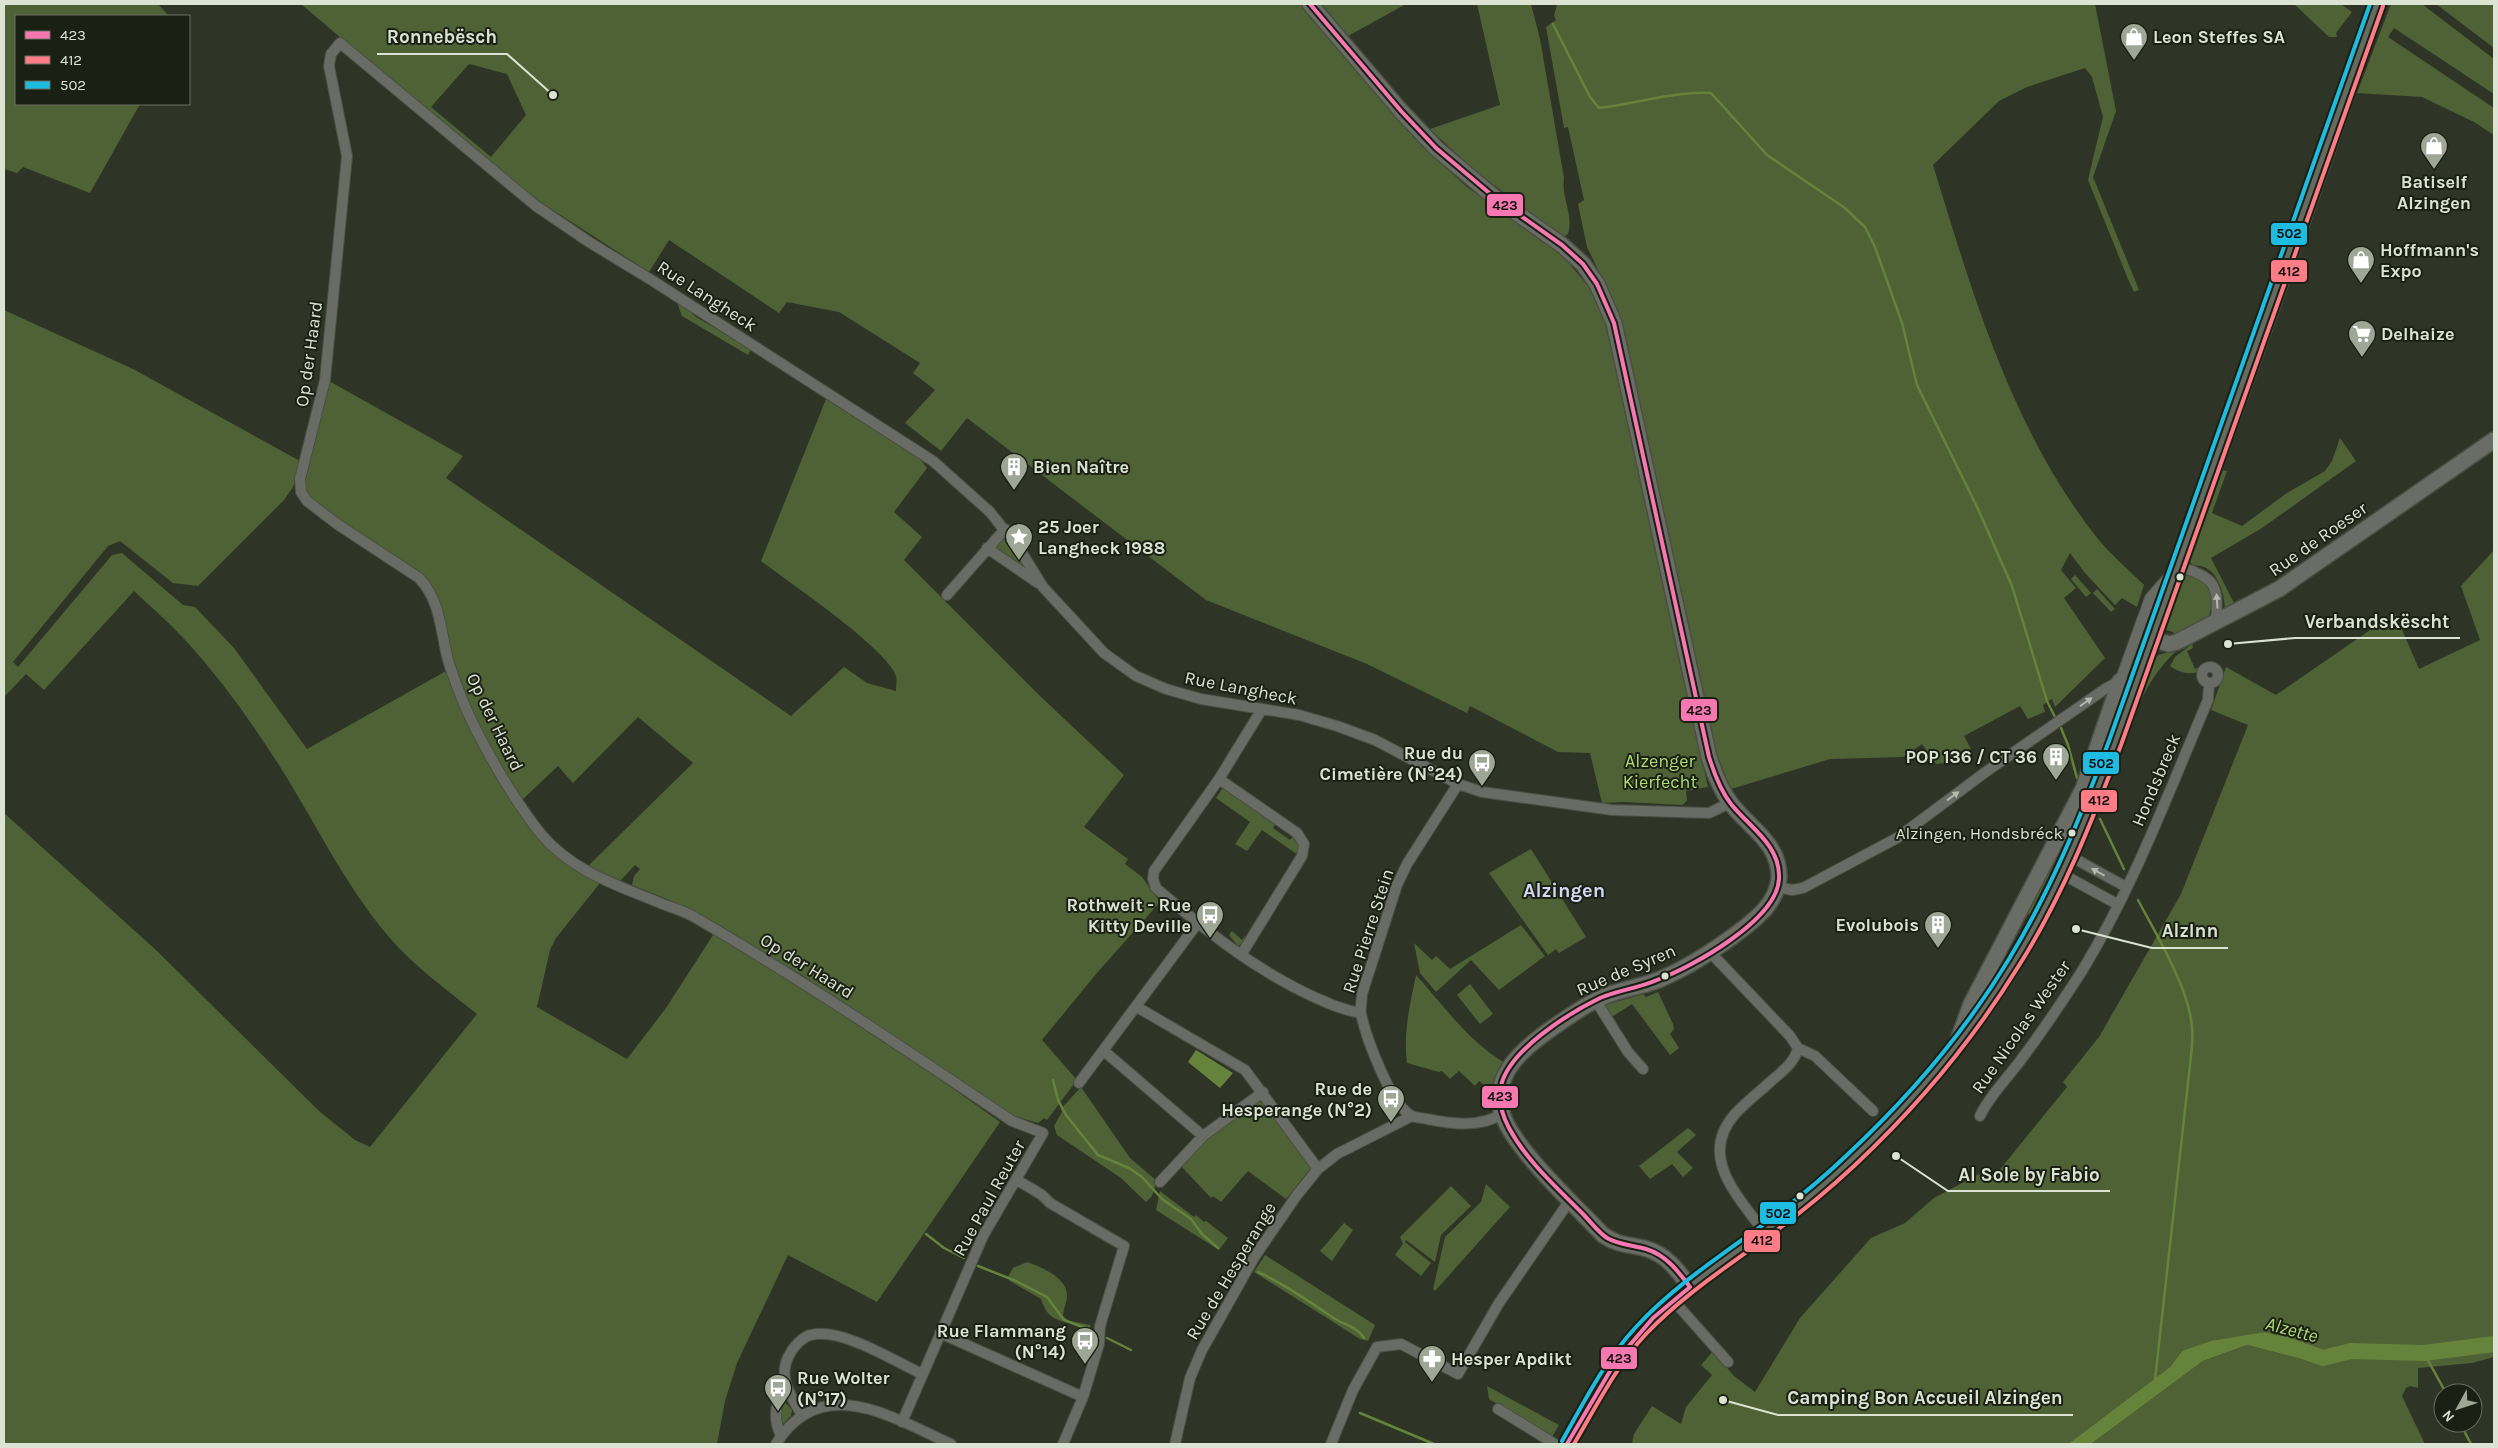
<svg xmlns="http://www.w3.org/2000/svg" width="2498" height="1448" viewBox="0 0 2498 1448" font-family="Karla,sans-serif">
<rect width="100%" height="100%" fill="#2e3526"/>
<path fill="#4f6236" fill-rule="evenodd" d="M4,4H158L169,16H16V104H140L90,193L23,167L17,173L4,169Z
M301,4H1302L1420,144L1467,187L1562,255L1594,293L1609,327L1696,723L1695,730L1708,787L1686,791L1687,800L1683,805L1623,802L1602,803L1590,753L1558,752L1470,706L1467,713L1367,664L1206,600L967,418L941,451L905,423L935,390L913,373L920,363L839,312L787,302L779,313L669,240L649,272L514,185ZM469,64L507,74L526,115L491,157L431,107Z
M1322,4H1406L1348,36Z
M1477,4H1531L1540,39L1564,178C1561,198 1574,215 1568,234L1563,237L1474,170L1430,129L1500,105Z
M1557,4H2095L2116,111L2093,177L2139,290L2134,292L2128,279L2088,180L2103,117L2092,77L2085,68L2027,87L1999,101L1933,165C1973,295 2012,431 2098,539C2112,556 2129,570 2144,585L2137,607L2122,598L2115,605L2085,573L2070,553L2061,570L2076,588L2064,598L2105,658L2055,707L2052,699L2043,705L2045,712L2028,719L2020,706L1964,736L1971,749L1945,763L1936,764L1922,744L1903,757L1830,759L1731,789L1717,755L1620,315L1587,247L1578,204L1584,200L1568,127L1564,128L1546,27L1556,20L1554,16Z
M2294,4H2341L2352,12L2336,33L2337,37H2329Z
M2391,4H2422L2494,59V94L2394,28L2388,37L2494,108V135L2474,122L2422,97L2357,93Z
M2436,4H2494V48Z
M679,300L696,317L751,349L748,355L682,316L678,305Z
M4,310L133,369L300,461L293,487L284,500L198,586L173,583L120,541L108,546L13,662L18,667L112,555L122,553L183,605L195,607L234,648L307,749L448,670L462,709L558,856L578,872L600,883L556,938L550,950L537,1007L627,1059L666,1008L715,932L815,993L884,1043H889L1000,1122L877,1302L788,1255L737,1363L725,1401L717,1444H4V813L156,950L319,1111L355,1140L370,1147L477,1014C447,990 414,966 389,937C343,883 315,821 277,762C250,720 220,678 186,641C170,623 152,608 134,591L44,690L26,674L4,697Z
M329,381L463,456L446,478L791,716L844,667L867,683L896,691C896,687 897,680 896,676C889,650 786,580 761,561L826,399L920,459L927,468L894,512L922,537L904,560L1040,696L1124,775L1084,827L1128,859L1125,864L1142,877L1160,902L1096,974L1042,1040L1077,1080L1047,1120L1044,1118L1038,1123L1011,1115L805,977L691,909L632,885L634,876L640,869L635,865L620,881L586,868L693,763L638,717L573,783L558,766L522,800L480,730L463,694L434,594L311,500L304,487Z
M2340,438L2356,461L2262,528L2211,558L2235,605L2225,610C2225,593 2216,562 2193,566L2188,558L2219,473L2222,470L2227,471L2212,513L2242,526L2287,493L2325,471L2332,461Z
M1002,538L1007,539L1027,567L1023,571L994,549Z
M2494,550V1357L2472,1363L2418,1368V1388L2410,1386L2406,1388L2402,1396L2425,1444H2091L2203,1361L2247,1345L2298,1358L2303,1343L2265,1332L2182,1351L2170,1367L2068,1444H1632L1634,1434L1652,1406L1681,1424L1686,1407L1712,1375L1701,1365L1713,1351L1734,1376L1755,1392L1800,1318L1871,1238L1905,1223L1934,1198L1979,1174L1989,1183L2067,1087L2063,1082L2099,1037L2181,894L2248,725L2211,710L2226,667L2276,695L2395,613L2419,669L2480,640L2461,586Z
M2075,575L2091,593L2086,597L2071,579Z
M2186,575C2214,575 2215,602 2207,622L2175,636L2173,632L2166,630L2167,617L2181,578Z
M2097,589L2115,609L2111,612L2093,593Z
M2192,644L2193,648L2187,651L2195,669L2199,667L2197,672C2188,675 2178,672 2170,666L2175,657Z
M2177,650C2157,669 2145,689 2135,714L2152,663L2158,655Z
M1222,789H1227L1276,823L1273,828L1290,840L1294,835L1300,845L1298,855L1262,830L1247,851L1235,844L1250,822L1216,798Z
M2072,824H2075L2030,915L2025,913Z
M1531,849L1586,937L1559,953L1556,949L1548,955L1489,873Z
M1521,925L1545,956L1499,990L1471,960L1436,992L1420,973L1414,943L1432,960L1436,956L1450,969Z
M1232,931L1242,940L1245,936L1247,940L1238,946L1229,935Z
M1416,975C1444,1006 1469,1042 1505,1063L1491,1090L1479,1081L1475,1086L1459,1071L1450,1079L1442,1071L1439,1072L1407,1063C1403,1032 1410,1005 1416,975Z
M1470,984L1493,1014L1480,1024L1457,995Z
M1658,992L1673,1024L1674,1029L1670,1034L1679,1048L1670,1055L1632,1004L1610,1018L1602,1006L1643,994L1646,997Z
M1081,1087L1130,1158L1157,1181L1152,1196L1146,1202L1121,1178L1057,1135L1054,1126L1062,1112L1061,1109Z
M1262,1099L1311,1168L1286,1199L1248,1171L1221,1202L1213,1196L1211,1198L1181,1166L1209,1138Z
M1688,1128L1696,1135L1677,1152L1693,1168L1683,1177L1672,1164L1650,1179L1639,1166Z
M1486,1184L1510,1207L1435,1291L1433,1289L1445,1237L1481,1202Z
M1451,1186L1471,1206L1441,1235L1435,1262L1406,1240L1405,1242L1431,1263L1421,1276L1395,1255L1403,1244L1400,1237Z
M1160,1191L1194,1217L1196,1215L1204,1222L1206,1221L1228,1238L1219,1250L1156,1210Z
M1344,1223L1353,1230L1332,1261L1320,1251Z
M1265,1255L1375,1325L1368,1341L1360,1339L1254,1272Z
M1027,1262C1041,1267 1068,1278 1067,1296C1067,1303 1063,1309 1063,1316L1069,1321L1091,1325L1087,1332C1066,1316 1050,1328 1041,1299L1010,1281L1008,1277L1013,1268Z
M1487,1386L1559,1425L1552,1437L1489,1399Z
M784,1401L792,1410L791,1416L782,1425C779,1417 777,1406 784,1401Z"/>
<path fill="#66833b" d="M1196,1050L1233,1073L1220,1088L1188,1062Z
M2265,1332L2304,1343L2298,1358L2247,1345L2203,1361L2091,1444H2068L2170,1367L2182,1351L2211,1341Z"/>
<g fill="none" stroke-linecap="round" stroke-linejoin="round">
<path stroke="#66833b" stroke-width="2.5" d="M1553,24L1590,97L1599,108C1636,104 1674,91 1711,93L1767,155L1845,208L1865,227L1875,247L1902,323L1917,385L1978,509L2012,586L2047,701L2055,717
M2061,728L2068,745L2077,778
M2100,819L2124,869
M2138,900C2156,934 2190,990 2192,1028C2193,1037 2192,1047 2191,1056L2155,1380
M1053,1080L1058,1100L1066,1115L1098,1155L1129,1168L1142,1177L1162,1199L1191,1219L1202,1234L1218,1248
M926,1234L944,1248L964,1258
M978,1266L1016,1281L1047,1297L1064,1320L1091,1330
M1258,1272C1284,1284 1309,1301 1332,1317C1343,1325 1357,1326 1364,1338
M1107,1338L1131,1350
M2424,1353L2446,1393
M1360,1413L1434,1444
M2460,1423L2471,1444"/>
<path stroke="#66833b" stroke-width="16" d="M2280,1343L2323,1358L2351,1351L2424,1353L2494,1344"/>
<defs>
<path id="street" d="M987,548L1038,583
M947,595L1005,529
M2202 675a8 8 0 1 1 16 0a8 8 0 1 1-16 0Z
M1262,709L1219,779L1154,871L1153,879L1156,888C1205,930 1255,970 1314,997C1330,1004 1343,1010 1361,1013
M1219,779L1297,833L1304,844L1302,856L1241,955
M1458,784L1407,864L1397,885L1362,994C1362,1001 1360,1008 1361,1014C1366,1037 1391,1106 1412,1116C1416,1118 1423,1118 1427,1119C1452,1124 1479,1128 1502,1114
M2070,856L2126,887
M2062,874L2117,904
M1777,887L1792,890L1803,888L1897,838L1987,771L2105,689L2120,681L2150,598L2178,566C2214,578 2219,582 2216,621
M1709,951L1790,1036L1798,1048L1815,1056L1873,1111
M1596,1001L1628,1052L1643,1069
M1137,1007L1245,1070L1318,1169
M1104,1051L1203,1136
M1079,1083L1194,928
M1980,1116C1990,1095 2006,1080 2020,1061C2042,1032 2062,1002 2082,971C2134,886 2169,791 2208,700L2209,683
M1017,1180L1042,1195L1050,1203L1124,1246L1100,1326L1099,1344L1083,1397L1063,1444
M1160,1182L1203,1136L1263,1092
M1764,1232C1739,1197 1697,1157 1735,1114C1745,1103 1758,1093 1769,1083C1781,1072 1794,1064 1798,1048
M1673,1300L1728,1362
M940,1333L1083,1397
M1498,1409L1555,1444
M802,1415C790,1395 776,1375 791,1352C794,1346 804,1336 811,1335C841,1327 894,1361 922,1374
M902,1422L983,1236L1043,1133L1012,1121C908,1051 804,981 696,918C685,911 672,908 660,903C617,885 573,872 541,834C515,802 480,742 464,704C458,689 452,674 448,660C440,630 441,601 419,578L337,524L307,501L301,492L300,479L325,380L347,156L329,66L331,54L340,43L536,206L589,242L653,281L933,461L990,512L1020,550L1043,587L1104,653L1136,676L1166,689L1201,699L1299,715L1337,726L1375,740L1458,784L1482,792L1612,810L1709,813L1730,803
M781,1436C773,1419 774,1403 786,1388
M776,1444C821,1371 893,1418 951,1444
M1175,1444L1190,1378L1202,1350L1255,1256L1297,1195L1318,1169L1337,1154L1412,1116
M1331,1444L1353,1390L1377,1347L1401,1344L1458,1374L1499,1303L1570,1200"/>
<path id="secondary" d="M1310,4L1401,111L1436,148L1494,197L1562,245L1583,264L1597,284L1614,323L1709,757C1714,773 1721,791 1732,805C1751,829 1780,844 1779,878C1778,889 1772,901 1765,909C1745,931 1693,965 1665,977C1648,986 1629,987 1611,994C1593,1000 1577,1011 1561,1022C1531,1042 1487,1073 1503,1116C1516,1151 1575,1205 1603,1235C1619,1246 1629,1244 1647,1249C1667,1255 1678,1271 1690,1287
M2152,639L2169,644L2177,642L2279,589L2494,440
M1958,1040L1971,1004L2083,789L2120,681"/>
<path id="primary" d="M1567,1444C1593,1400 1615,1354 1653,1318C1697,1275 1753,1243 1801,1204C1868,1149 1930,1083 1981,1013C2075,882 2122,722 2176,572C2244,383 2313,194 2377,4"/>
</defs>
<use href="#street" stroke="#4a4f43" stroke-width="12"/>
<use href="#secondary" stroke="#4a4f43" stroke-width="18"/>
<use href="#primary" stroke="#4a4f43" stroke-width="19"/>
<use href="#street" stroke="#696b65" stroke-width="10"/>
<use href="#secondary" stroke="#6a6d65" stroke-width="15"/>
<use href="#primary" stroke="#666b62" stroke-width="16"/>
<defs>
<path id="bus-1" d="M1310,4L1401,111L1436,148L1494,197L1562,245L1583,264L1597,284L1614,323L1709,757C1714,773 1720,790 1731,804C1749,827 1781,845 1779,879C1777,920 1692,967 1657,980C1639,988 1619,990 1600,998C1569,1013 1509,1050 1501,1086C1498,1101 1502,1115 1509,1128C1526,1160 1556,1187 1582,1213C1590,1221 1598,1232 1607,1238C1619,1245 1633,1245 1646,1249C1666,1255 1678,1271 1690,1287
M1567,1444L1616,1361L1653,1318L1690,1287"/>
<path id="bus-2" d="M1574,1444C1596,1407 1616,1366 1646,1334C1681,1297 1725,1268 1766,1238C1797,1216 1826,1192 1854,1166C1917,1107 1973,1040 2018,967C2062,898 2092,821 2121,745L2383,6"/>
<path id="bus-3" d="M1562,1441C1584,1402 1605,1360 1636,1327C1672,1288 1717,1258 1760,1227C1790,1205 1820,1181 1847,1155C1909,1097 1965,1032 2009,959C2051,890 2081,816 2109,741L2370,4"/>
</defs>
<use href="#bus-1" stroke="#1b2014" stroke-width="8"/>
<use href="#bus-2" stroke="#1b2014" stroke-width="8"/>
<use href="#bus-3" stroke="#1b2014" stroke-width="8"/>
<use href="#bus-1" stroke="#f778b1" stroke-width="4"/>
<use href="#bus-2" stroke="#fe7c86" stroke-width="4"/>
<use href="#bus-3" stroke="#1fbce1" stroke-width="4"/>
</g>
<defs><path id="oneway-solid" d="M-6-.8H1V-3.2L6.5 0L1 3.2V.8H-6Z" transform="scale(1.25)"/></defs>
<g fill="#b3b9ac">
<use href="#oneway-solid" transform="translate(2217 601) rotate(-94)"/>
<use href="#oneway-solid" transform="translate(2086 702) rotate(-35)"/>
<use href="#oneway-solid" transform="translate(1953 796) rotate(-36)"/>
<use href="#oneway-solid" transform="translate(2098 872) rotate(-151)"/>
</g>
<defs>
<symbol id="shop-pin" viewBox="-11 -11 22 30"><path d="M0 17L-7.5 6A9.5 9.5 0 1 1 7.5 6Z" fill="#9ea696" stroke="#1b2014"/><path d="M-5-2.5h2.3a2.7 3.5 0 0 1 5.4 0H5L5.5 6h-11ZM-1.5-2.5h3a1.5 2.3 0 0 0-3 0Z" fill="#fff"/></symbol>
<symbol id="supermarket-pin" viewBox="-11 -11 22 30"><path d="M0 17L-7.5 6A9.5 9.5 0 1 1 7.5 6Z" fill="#9ea696" stroke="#1b2014"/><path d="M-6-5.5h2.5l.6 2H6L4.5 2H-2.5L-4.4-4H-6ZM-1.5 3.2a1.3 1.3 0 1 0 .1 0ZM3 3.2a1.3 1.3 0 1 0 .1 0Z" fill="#fff"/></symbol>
<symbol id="building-pin" viewBox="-11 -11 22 30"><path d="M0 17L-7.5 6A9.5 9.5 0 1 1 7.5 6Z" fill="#9ea696" stroke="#1b2014"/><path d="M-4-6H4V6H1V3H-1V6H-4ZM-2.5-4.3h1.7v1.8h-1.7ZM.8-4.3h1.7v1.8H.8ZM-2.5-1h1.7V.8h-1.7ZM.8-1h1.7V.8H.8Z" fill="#fff"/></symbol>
<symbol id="sight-pin" viewBox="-11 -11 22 30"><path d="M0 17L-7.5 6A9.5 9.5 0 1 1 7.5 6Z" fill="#9ea696" stroke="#1b2014"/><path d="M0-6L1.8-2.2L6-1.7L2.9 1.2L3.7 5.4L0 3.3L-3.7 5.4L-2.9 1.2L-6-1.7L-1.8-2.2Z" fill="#fff"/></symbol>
<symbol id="bus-pin" viewBox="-11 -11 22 30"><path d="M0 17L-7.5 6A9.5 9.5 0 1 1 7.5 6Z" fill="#9ea696" stroke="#1b2014"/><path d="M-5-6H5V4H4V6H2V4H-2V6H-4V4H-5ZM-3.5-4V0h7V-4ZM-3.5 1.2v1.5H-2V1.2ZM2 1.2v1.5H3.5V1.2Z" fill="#fff"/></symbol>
<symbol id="pharmacy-pin" viewBox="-11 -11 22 30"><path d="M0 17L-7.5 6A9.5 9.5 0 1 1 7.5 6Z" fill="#9ea696" stroke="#1b2014"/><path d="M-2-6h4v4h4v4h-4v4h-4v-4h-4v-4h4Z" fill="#fff"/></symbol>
</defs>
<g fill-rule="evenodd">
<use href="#shop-pin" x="2118" y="21" width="32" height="43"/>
<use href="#shop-pin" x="2418" y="130" width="32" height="43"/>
<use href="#shop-pin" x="2345" y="244" width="32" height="43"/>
<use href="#supermarket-pin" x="2346" y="318" width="32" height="43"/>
<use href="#building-pin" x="998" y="451" width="32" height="43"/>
<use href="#sight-pin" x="1003" y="521" width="32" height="43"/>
<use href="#building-pin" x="2040" y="741" width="32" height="43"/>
<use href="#bus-pin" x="1466" y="747" width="32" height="43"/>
<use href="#bus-pin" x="1194" y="899" width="32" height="43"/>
<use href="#building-pin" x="1922" y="909" width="32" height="43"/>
<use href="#bus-pin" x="1375" y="1083" width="32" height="43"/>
<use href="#bus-pin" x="1069" y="1325" width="32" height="43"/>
<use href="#pharmacy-pin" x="1416" y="1343" width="32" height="43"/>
<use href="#bus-pin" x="762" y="1372" width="32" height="43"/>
</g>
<g fill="#dbe3d3" stroke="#1b2014" stroke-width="2">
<circle cx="2180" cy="577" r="4.5"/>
<circle cx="2072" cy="833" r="4.5"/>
<circle cx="1665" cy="976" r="4.5"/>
<circle cx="1800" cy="1196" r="4.5"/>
</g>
<g text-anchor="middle" stroke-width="4" stroke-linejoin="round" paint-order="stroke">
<g font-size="17" fill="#dbe3d3" stroke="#1b2014" text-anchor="end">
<text x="2063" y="839">Alzingen, Hondsbréck</text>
</g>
<g font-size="18" font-weight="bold" fill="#dbe3d3" stroke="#1b2014" text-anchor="start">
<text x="2153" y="43">Leon Steffes SA</text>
<text x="2434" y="188" text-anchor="middle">Batiself<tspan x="2434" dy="21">Alzingen</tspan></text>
<text x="2380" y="256">Hoffmann's<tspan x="2380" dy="21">Expo</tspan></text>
<text x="2381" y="340">Delhaize</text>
<text x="1033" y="473">Bien Naître</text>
<text x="1038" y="533">25 Joer<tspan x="1038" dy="21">Langheck 1988</tspan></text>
<text x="1463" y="759" text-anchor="end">Rue du<tspan x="1463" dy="21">Cimetière (N°24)</tspan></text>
<text x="2037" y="763" text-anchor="end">POP 136 / CT 36</text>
<text x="1191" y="911" text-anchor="end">Rothweit - Rue<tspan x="1191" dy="21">Kitty Deville</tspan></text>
<text x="1919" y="931" text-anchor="end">Evolubois</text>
<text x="1372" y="1095" text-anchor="end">Rue de<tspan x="1372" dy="21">Hesperange (N°2)</tspan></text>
<text x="1066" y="1337" text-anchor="end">Rue Flammang<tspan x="1066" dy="21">(N°14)</tspan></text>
<text x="1451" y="1365">Hesper Apdikt</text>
<text x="797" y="1384">Rue Wolter<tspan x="797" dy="21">(N°17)</tspan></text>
</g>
<g font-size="18" fill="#dbe3d3" stroke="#1b2014">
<text transform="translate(707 296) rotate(33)" y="6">Rue Langheck</text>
<text transform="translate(309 354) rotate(-82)" y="6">Op der Haard</text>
<text transform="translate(2318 539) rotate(-35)" y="6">Rue de Roeser</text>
<text transform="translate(1241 688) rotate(11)" y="6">Rue Langheck</text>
<text transform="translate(495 722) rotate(64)" y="6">Op der Haard</text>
<text transform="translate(2156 780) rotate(-67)" y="6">Hondsbreck</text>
<text transform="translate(1368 931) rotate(-72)" y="6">Rue Pierre Stein</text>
<text transform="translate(807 966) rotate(32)" y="6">Op der Haard</text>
<text transform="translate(1626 970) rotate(-23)" y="6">Rue de Syren</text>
<text transform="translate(2021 1027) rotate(-55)" y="6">Rue Nicolas Wester</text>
<text transform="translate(989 1198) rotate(-61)" y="6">Rue Paul Reuter</text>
<text transform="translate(1231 1271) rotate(-59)" y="6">Rue de Hesperange</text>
</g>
<g font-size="18" fill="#afdc72" stroke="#1b2014">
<text x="1660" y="767">Alzenger<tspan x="1660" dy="21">Kierfecht</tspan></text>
</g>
<g font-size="19" font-style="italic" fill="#b1de74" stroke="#1b2014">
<text transform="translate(2292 1329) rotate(15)" y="7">Alzette</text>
</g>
<g font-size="20" font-weight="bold" fill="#d1d6f3" stroke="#1b2014">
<text x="1564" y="897">Alzingen</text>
</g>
</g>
<path fill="none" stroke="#dbe3d3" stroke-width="2" d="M553 95L507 54H377M2228 644L2295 638H2460M2076 929L2152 948H2228M1896 1156L1948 1191H2110M1723 1400L1778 1415H2073"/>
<g fill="#dbe3d3" stroke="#1b2014" stroke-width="2">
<circle cx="553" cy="95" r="5"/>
<circle cx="2228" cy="644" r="5"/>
<circle cx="2076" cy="929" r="5"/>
<circle cx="1896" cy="1156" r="5"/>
<circle cx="1723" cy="1400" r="5"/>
</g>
<g font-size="19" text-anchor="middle" font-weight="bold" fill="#dbe3d3" stroke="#1b2014" stroke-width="4" stroke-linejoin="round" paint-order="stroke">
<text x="442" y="43">Ronnebësch</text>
<text x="2377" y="628">Verbandskëscht</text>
<text x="2190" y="937">AlzInn</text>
<text x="2029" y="1181">Al Sole by Fabio</text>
<text x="1925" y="1404">Camping Bon Accueil Alzingen</text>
</g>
<g stroke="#1b2014" stroke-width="2">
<rect x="1486" y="193" width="38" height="24" rx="5" fill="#f778b1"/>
<rect x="2270" y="222" width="38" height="24" rx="5" fill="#1fbce1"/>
<rect x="2270" y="259" width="38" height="24" rx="5" fill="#fe7c86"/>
<rect x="1680" y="698" width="38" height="24" rx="5" fill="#f778b1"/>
<rect x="2082" y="751" width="38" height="24" rx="5" fill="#1fbce1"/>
<rect x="2080" y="789" width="38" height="24" rx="5" fill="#fe7c86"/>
<rect x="1481" y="1085" width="38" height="24" rx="5" fill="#f778b1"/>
<rect x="1759" y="1201" width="38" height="24" rx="5" fill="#1fbce1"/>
<rect x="1743" y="1229" width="38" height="24" rx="5" fill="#fe7c86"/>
<rect x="1600" y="1346" width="38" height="24" rx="5" fill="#f778b1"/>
</g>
<g font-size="14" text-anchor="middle" font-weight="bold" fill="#111">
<text x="1505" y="210">423</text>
<text x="2289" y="238">502</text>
<text x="2289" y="276">412</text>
<text x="1699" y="715">423</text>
<text x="2101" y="768">502</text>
<text x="2099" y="805">412</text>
<text x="1500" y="1101">423</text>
<text x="1778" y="1218">502</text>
<text x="1762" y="1245">412</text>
<text x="1619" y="1363">423</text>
</g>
<rect width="2498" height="1448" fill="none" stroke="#dbe3d3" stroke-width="10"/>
<rect x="15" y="15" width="175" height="90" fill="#1b2014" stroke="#686e60"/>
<rect x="25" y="31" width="25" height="8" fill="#f778b1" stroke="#686e60"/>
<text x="60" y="40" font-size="15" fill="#dbe3d3">423</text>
<rect x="25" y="56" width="25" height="8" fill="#fe7c86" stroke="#686e60"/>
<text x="60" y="65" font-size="15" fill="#dbe3d3">412</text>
<rect x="25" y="81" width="25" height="8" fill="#1fbce1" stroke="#686e60"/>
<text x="60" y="90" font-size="15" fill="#dbe3d3">502</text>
<g transform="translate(2458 1408) rotate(230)"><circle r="24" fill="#1b2014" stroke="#686e60"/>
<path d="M0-4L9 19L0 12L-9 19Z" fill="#9ea696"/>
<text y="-8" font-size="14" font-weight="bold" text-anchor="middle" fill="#dbe3d3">N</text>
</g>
</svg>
